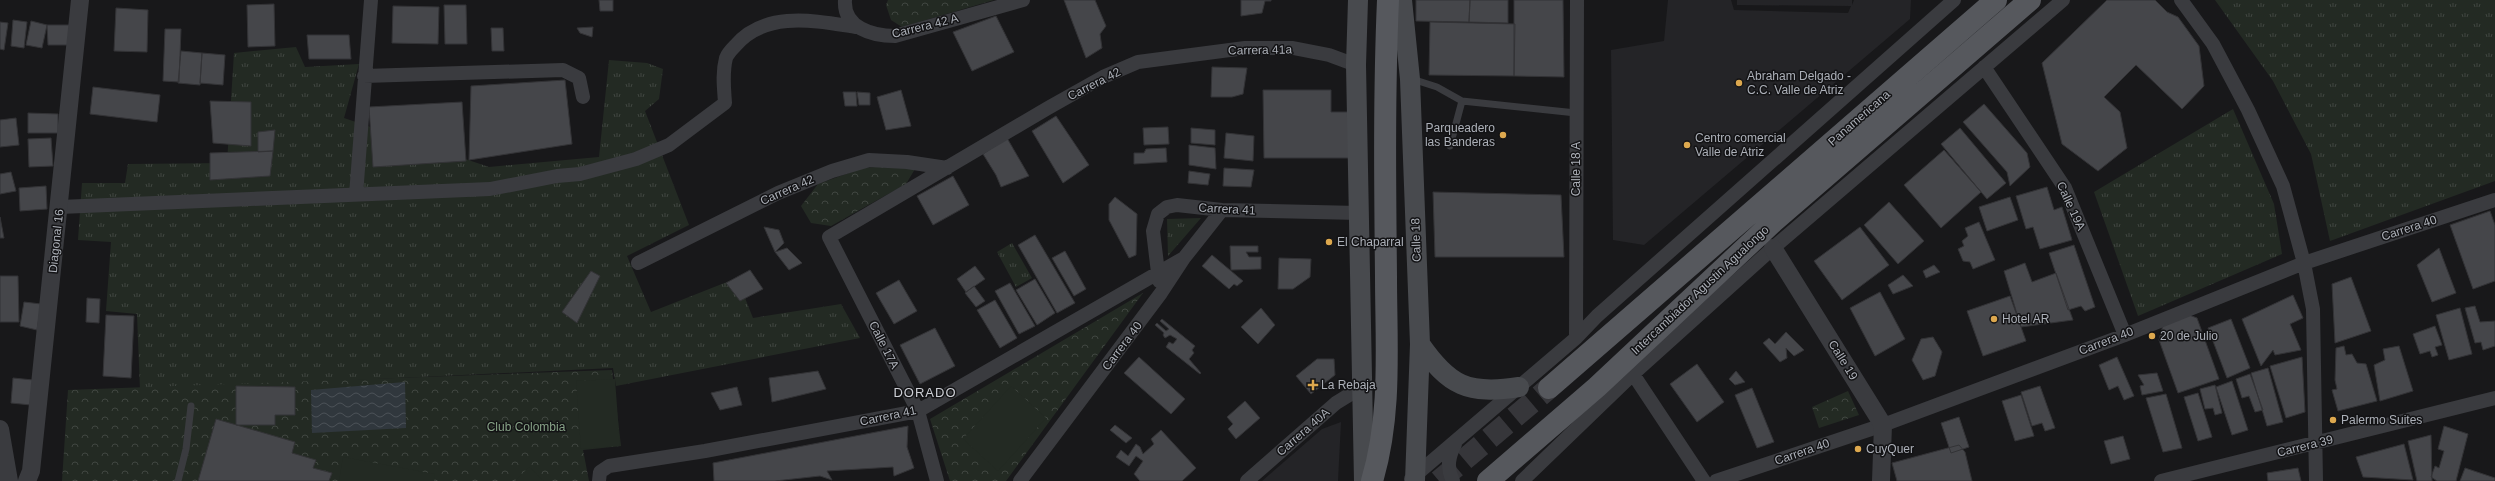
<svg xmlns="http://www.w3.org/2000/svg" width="2495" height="481" viewBox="0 0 2495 481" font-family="Arial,sans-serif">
<defs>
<pattern id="grass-tufts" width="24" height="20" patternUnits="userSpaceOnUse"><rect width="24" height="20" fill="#232a23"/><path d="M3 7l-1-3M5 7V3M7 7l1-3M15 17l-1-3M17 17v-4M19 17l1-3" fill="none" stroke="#404641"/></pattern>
<pattern id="forest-crowns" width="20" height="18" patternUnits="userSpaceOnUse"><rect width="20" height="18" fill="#232a23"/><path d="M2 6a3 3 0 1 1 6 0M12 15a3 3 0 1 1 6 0" fill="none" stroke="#404641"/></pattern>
<pattern id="water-waves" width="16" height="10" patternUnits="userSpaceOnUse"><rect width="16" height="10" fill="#30373d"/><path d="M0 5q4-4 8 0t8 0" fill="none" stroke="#4b5157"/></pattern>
</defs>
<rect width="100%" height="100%" fill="#18181a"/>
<path fill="#242427" d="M1668,0H1731L1734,10L1848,13L1851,6L1737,5V0H1852V5L1854,0H1911L1910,19L1644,245L1613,240L1611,50L1664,41Z
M1341,422L1338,481H1262L1322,429Z"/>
<path fill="url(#grass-tufts)" d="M2215,0H2495V181L2330,241L2311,154L2273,81Z
M296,47L305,67L359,64L344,118L489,167L599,157L609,60L647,63L663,69L659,99L645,111L689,225L627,256L651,312L737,278L753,318L841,304L860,338L616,386L613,368L140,390L137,314L106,311L111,242L78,240L82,183H125L128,164L227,163L234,53Z
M2233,109L2274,204L2282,254L2138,316L2094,192Z
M1201,218L1168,256L1167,219Z
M1012,243L1032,278L1016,287L997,252Z"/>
<path fill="url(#forest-crowns)" d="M888,0H994L902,27L891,20L886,5Z
M888,166L915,169L906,184L831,226L811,223L801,206L818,184L863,168Z
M1143,293L1006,481H950L930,419Z
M612,370L621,446L583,450L589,481H62L68,390Z
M1848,391L1859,415L1819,428L1812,407Z"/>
<path fill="#232a23" d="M615,379L620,446L581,449L576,381Z
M1011,386L1046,418L998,471L963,439Z
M343,457L435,474L434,481H339Z
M529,467L544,481H515Z"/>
<path fill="url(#water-waves)" d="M405,382L406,428L312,433L311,390Z"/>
<path fill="#45464a" stroke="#333336" d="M599,0H613V11H600Z
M1064,0H1095L1106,26L1100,34L1102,48L1086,58Z
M1241,0H1271V1H1265L1262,13L1241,16Z
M1416,0H1470L1469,22L1416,21Z
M1470,0H1508V23L1469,22Z
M1514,0H1563L1564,77L1514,76Z
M2107,0H2155L2167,12L2178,17L2199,46L2204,86L2182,109L2136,65L2104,97L2120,112L2127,148L2098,171L2062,144L2042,63Z
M274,4L275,46L248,47L247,5Z
M444,5H466L467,44H445Z
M393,6L439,7L438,44L392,43Z
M116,8L148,10L147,52L114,51Z
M996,16L1014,52L972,71L953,32Z
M13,20L27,22L24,48L11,46Z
M31,21L47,25L42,48L26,45Z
M0,22L8,23L4,50L0,49Z
M1430,22L1515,24L1514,76L1429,75Z
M47,25H70V45H48Z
M593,27L592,37L580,33L577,28Z
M491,28H503L504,51H492Z
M165,29H181L179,82L163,81Z
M307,35H349L351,59H309Z
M181,51L202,53L200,85L178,83Z
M202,53L225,55L223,85L200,83Z
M1212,67L1247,68L1243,94L1232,97H1211Z
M565,80L572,144L469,160L471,86Z
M93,87L160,95L157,122L90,114Z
M901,90L911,126L886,130L877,97Z
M1263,90H1331V112H1352L1353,158H1264Z
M843,92H856L857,106H845Z
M857,92L870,93V105H859Z
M210,101L251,102V146L213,143Z
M462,102L466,161L373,167L369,107Z
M1984,104L2027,153L2030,167L2010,186L2007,172L1963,122Z
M28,113L58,114V133H28Z
M1056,116L1089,165L1063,183L1032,131Z
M16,118L19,145L0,147V120Z
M1168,127L1169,144L1144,145L1143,128Z
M1191,128L1215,130V145L1191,143Z
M1960,128L2006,183L1987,199L1941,144Z
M275,130L273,151L258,152V132Z
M1226,133L1254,136L1253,161L1224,158Z
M51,138L53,166L29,167L28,139Z
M1007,138L1029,176L1001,187L996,175L983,154Z
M1189,145L1215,148L1216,169L1189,165Z
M1166,148L1167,162L1134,164V153H1144L1146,149Z
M1944,150L1981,192L1941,228L1904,185Z
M273,151L270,176L210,180V153Z
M1224,168L1254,170L1251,187L1223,186Z
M1189,171L1210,174L1208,185L1188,183Z
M11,172L16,191L0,194V174Z
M953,176L969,205L933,225L917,196Z
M46,186L47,209L20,211L19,188Z
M2047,187L2054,210L2062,207L2072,240L2040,249L2033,227L2026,229L2016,196Z
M1433,192L1561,195L1564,257H1435Z
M1115,197L1137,214L1136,255L1129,258L1109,220V204Z
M2010,197L2018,220L1987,231L1979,207Z
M1889,202L1924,241L1898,264L1864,225Z
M2490,211L2495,225V281L2473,289L2450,225Z
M0,217L4,238H0Z
M1979,222L1995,260L1973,269L1970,262L1963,261L1958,249L1964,246L1962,241L1968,236L1965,228Z
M764,227L779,230L784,243L775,252Z
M1860,227L1889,265L1842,300L1814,261Z
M1035,235L1075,303L1057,313L1018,245Z
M2074,245L2095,307L2085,311L2081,306L2068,310L2049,253Z
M1230,246H1258V252H1246L1249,257H1261V269L1231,270Z
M787,248L802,263L789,270L775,252Z
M2439,248L2456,293L2432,302L2417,265Z
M1065,251L1086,289L1074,296L1052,258Z
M1212,255L1243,281L1237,286L1234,284L1229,289L1202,266Z
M1279,258L1311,259L1310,277L1293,289H1278Z
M2025,263L2032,282L2056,273L2073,320L2021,327L2004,271Z
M1934,265L1940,272L1926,278L1923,271Z
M975,266L985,279L966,292L957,279Z
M750,270L763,289L740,301L726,283Z
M591,271L600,276L577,323L562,312Z
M1903,275L1913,286L1893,294L1888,285Z
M0,276H18L19,322H0Z
M2351,277L2371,331L2335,343L2332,284Z
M1035,279L1055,313L1037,325L1016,290Z
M899,280L917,311L894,324L876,293Z
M1010,283L1035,326L1019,334L995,291Z
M974,286L985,301L976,307L965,293Z
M1880,292L1905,339L1875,356L1850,308Z
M2293,295L2303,318L2290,324L2301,350L2275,355L2273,350L2261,366L2242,319Z
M2010,296L2026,341L1983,356L1967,311Z
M87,298L100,299L99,323L86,322Z
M995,300L1017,338L1000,348L977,310Z
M24,302L41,304L37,330L20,326Z
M2475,306L2480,322L2495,321V346L2483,350L2481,342L2475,343L2465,308Z
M1261,308L1275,325L1258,344L1241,327Z
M2460,308L2472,354L2449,360L2436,315Z
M106,315L134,316L131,378L103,376Z
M2189,315L2197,318L2219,379L2178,393L2159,340L2163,325Z
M1162,319L1195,346L1192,350L1194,353L1189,359L1201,373L1200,374L1166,347L1169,342L1173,344L1177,339L1170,335L1165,338L1163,335L1164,333L1155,325L1157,323L1166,331L1169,329L1160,321Z
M2231,319L2250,368L2227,378L2208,328Z
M2435,326L2442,345L2435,347L2438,355L2432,357L2430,351L2420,354L2413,334Z
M935,328L955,366L920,384L900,345Z
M1786,332L1804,350L1794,356L1786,348L1787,358L1780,362L1763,343L1769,338L1775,344Z
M1933,337L1942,352L1935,376L1923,380L1912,360L1921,339Z
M2344,346L2346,355L2352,354L2357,363L2366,364L2377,401L2338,411L2332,390L2337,389L2335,380L2336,348Z
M2399,346L2413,391L2380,401L2374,365L2385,360L2383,349Z
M1139,357L1185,399L1171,414L1124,373Z
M2117,357L2134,396L2124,400L2118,386L2109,390L2099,365Z
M2302,357L2305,412L2286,418L2270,366Z
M1317,359H1334L1335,375L1311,394L1296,376Z
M1697,364L1724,402L1697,422L1670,384Z
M2268,368L2283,422L2267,426L2251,373Z
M818,371L826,389L772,402L769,378Z
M1736,371L1745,382L1735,385L1729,379Z
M2157,373L2163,391L2142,395L2140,386L2144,385L2138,375Z
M2250,374L2263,410L2255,412L2249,396L2242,398L2236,379Z
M13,378L33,380L31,405L11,403Z
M2232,381L2248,430L2232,435L2216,387Z
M2215,385L2222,413L2215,415L2213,408L2205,409L2200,389Z
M236,386L295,387V415H275V425H236Z
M2040,386L2055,428L2045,431L2042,423L2032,426L2021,392Z
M737,387L742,405L720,410L711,393Z
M1752,388L1774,442L1757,448L1735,395Z
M2198,393L2212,437L2198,441L2184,397Z
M2166,394L2182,448L2163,452L2146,398Z
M2021,395L2034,436L2015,441L2002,401Z
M1245,401L1260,418L1236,439L1228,429L1233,424L1227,417Z
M1959,417L1969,447L1951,453L1941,423Z
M216,419L295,442L292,453L316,460L313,468L332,473L329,481H198Z
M1115,425L1132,438L1126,443L1110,430Z
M908,426L907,447L914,468L894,476L893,467L827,471L832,480L820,476L775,481H714L713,463Z
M2444,426L2468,434L2456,481H2437L2431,477L2435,466L2439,468L2444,451L2438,449Z
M1161,430L1196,468L1182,481H1140L1134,474L1143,461L1136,456L1129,466L1116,457L1121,450L1128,456L1136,444L1140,447L1143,454L1154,444L1151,439Z
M2431,435L2432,481H2417L2408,441Z
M2123,436L2130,459L2111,464L2104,441Z
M2404,444L2413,480L2363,477L2356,457Z
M1959,445L1965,452L1972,481H1897L1892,463Z
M2298,468L2301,481H2268L2267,473Z
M2465,468L2495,478V481H2460Z"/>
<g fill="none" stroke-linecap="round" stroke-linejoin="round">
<path stroke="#36363a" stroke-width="22" stroke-dasharray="22 11" stroke-linecap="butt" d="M1439,481L1549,388"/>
<path stroke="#3a3b3f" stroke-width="7" d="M1412,79L1437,87L1462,101
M1450,146L1462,101L1576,113
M178,481L186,449L191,406"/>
<path stroke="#3a3b3f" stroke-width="14" d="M845,0C843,28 873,36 895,36L1023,0
M2181,0L2213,44L2248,110L2283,186L2304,263L2313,309L2316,481
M1984,67L2065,188L2125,335
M364,76L563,70L579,78L583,97
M356,195L371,0
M60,207L490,189L557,176L580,174L636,159L669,145L725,103C724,88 722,73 726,58C728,53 732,49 735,46C765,10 816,21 856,27
M638,263L778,193L832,171L869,160L907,162L947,168
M1159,281L1153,231L1158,214L1167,207L1177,205L1222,210L1359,213
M1576,338L1577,0
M1633,374L1704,481
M1411,479L1576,338L1597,316L1954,0
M599,481L600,472L609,466L705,451L918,411L1184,258
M937,481L918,411L829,237L1048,108L1103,77L1138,62L1245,48H1293L1329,55L1356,65
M1020,481L1161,293L1184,258L1222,210
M1247,481L1336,403L1362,387
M1453,481C1446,467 1449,456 1455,444
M1522,481L1633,374L1773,248L2063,0
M1716,481L1883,425L2125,335L2304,263L2495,200
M2161,481L2495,398"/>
<path stroke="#3a3b3f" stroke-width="18" d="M1773,248L1883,425L1881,481
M0,429L9,481
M27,481L31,471L80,0"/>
<path stroke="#484a4e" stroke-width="20" d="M1358,0L1356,65L1364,481
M1402,0L1410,79L1420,344L1415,481
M1420,344C1449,386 1468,395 1519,387"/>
<path stroke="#56585d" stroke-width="22" d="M1549,388L1996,0
M1372,481C1392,414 1386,345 1386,276C1385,184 1384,92 1388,0
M1488,481L1597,387L1773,222L2030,0"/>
</g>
<g fill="#dda84e" stroke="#131315" stroke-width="1.5">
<circle cx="1739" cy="83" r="4"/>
<circle cx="1503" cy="135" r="4"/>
<circle cx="1687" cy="145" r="4"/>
<circle cx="1329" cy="242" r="4"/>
<circle cx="1994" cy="319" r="4"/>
<circle cx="2152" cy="336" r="4"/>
<path d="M1311 379h4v4h4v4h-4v4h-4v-4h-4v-4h4z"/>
<circle cx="2333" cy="420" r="4"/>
<circle cx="1858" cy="449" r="4"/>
</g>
<g text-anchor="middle" stroke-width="3" stroke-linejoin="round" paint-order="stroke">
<g font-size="12" fill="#acb0b8" stroke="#131315">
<text transform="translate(925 26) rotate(-14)" y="4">Carrera 42 A</text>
<text transform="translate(1260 50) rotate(-1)" y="4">Carrera 41a</text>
<text transform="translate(1094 84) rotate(-27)" y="4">Carrera 42</text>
<text transform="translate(1859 118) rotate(-41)" y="4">Panamericana</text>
<text transform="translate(1576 169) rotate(-90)" y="4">Calle 18 A</text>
<text transform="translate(787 190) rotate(-24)" y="4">Carrera 42</text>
<text transform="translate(2071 206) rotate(65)" y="4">Calle 19A</text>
<text transform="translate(1227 209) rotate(3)" y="4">Carrera 41</text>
<text transform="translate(2409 228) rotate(-18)" y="4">Carrera 40</text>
<text transform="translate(1416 240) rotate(-92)" y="4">Calle 18</text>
<text transform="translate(56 241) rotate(-84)" y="4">Diagonal 16</text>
<text transform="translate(1700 290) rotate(-43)" y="4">Intercambiador Agustin Agualongo</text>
<text transform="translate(2106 341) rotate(-21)" y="4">Carrera 40</text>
<text transform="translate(884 345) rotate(63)" y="4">Calle 17A</text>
<text transform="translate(1122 346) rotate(-53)" y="4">Carrera 40</text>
<text transform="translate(1843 360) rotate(58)" y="4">Calle 19</text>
<text transform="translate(888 416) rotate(-12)" y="4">Carrera 41</text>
<text transform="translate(1303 432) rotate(-41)" y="4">Carrera 40A</text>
<text transform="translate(2305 446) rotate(-14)" y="4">Carrera 39</text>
<text transform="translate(1802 452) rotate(-19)" y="4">Carrera 40</text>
</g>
<g font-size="12" fill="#acb0b8" stroke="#131315" text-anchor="start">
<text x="1747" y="80">Abraham Delgado -<tspan x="1747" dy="14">C.C. Valle de Atriz</tspan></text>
<text x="1495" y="132" text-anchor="end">Parqueadero<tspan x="1495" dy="14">las Banderas</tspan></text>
<text x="1695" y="142">Centro comercial<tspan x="1695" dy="14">Valle de Atriz</tspan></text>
<text x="1337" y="246">El Chaparral</text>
<text x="2002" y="323">Hotel AR</text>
<text x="2160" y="340">20 de Julio</text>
<text x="1321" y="389">La Rebaja</text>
<text x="2341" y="424">Palermo Suites</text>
<text x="1866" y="453">CuyQuer</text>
</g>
<g font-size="12" fill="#86a186" stroke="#131315">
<text x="526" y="431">Club Colombia</text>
</g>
<g font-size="13" letter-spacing="1" fill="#cdcfd5" stroke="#131315">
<text x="925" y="397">DORADO</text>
</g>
</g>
</svg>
